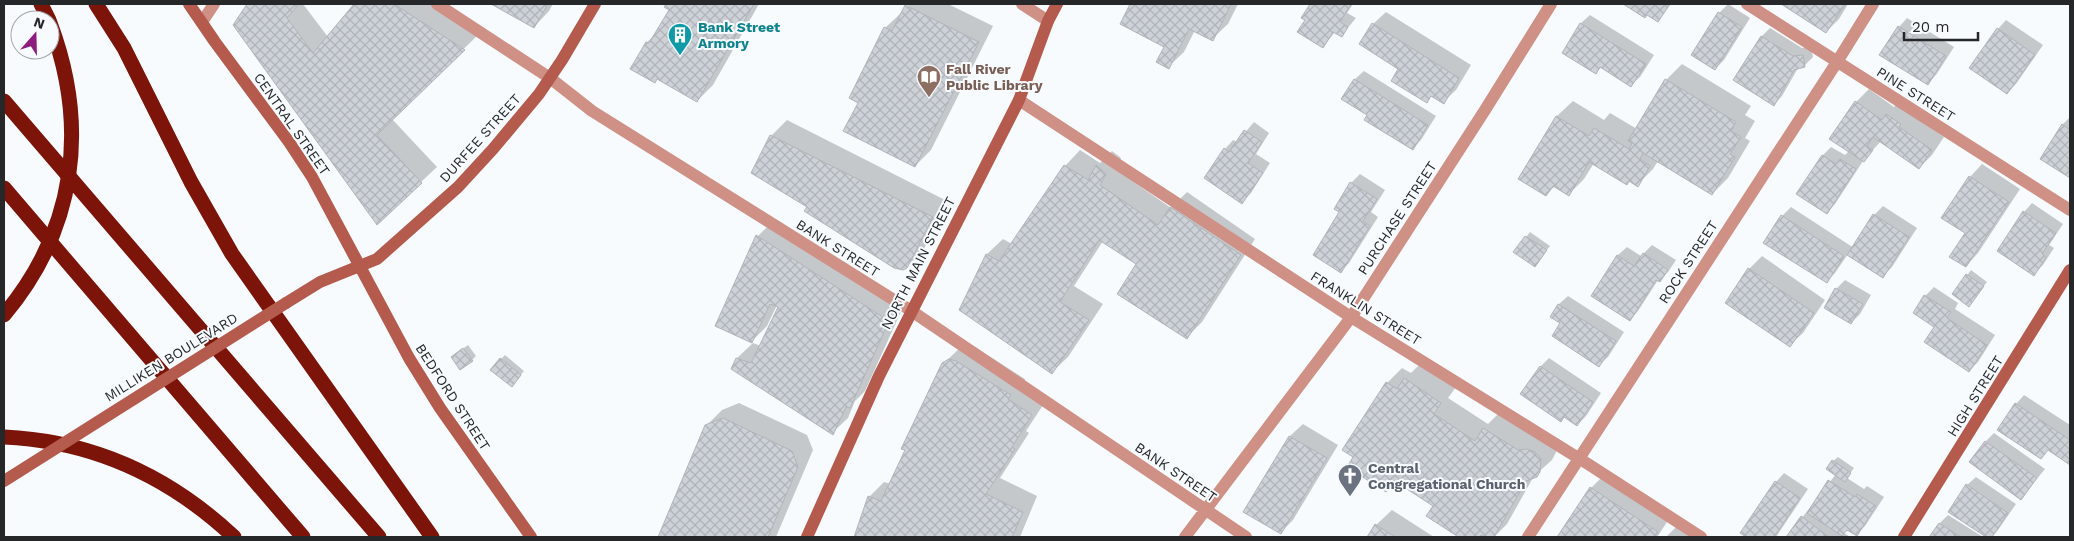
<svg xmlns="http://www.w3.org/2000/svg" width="2074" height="541" viewBox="0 0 2074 541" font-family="'Work Sans',sans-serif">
<defs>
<pattern id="building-cross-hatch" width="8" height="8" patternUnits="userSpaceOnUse" patternTransform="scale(1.25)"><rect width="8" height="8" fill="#cdd2d8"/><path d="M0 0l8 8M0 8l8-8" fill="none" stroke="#b0b4b9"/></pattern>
</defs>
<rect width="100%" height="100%" fill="#f7fbfe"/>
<path fill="#0003" d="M248,4H303L328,37L356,4H433L479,34L392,119L437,167L421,182L234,25Z
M493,4H553L549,11L534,27Z
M668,4H759L713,85L697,101L647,42L658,32L670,9L666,7Z
M909,4H948L993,26L931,150L915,166L859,102L885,28L901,13L903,14Z
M1131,4H1238L1228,24L1212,39L1195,30L1184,52L1168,67L1166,46L1121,24Z
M1311,4H1353L1347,13L1356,18L1341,36L1335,32L1323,47L1307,20L1303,17Z
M1626,4H1671L1658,20L1647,14L1645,16Z
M1728,4L1750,18L1724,60L1715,69L1719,13Z
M1783,4H1848L1839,19L1826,32Z
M1386,12L1471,65L1456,90L1443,102L1432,95L1426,101L1400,68L1373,24Z
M1590,15L1654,55L1640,77L1631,85L1602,67L1596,72L1563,52L1581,23Z
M1907,18L1954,47L1936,75L1928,83L1899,27Z
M2006,20L2043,45L2016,84L2007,93L1998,29Z
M1770,28L1802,48L1811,47L1813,57L1804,66L1798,68L1782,96L1774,105L1734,80L1762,36Z
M1682,64L1751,106L1745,115L1755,121L1745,138L1750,141L1728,178L1712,194L1658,161L1653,169L1637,185L1594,163L1584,179L1569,194L1555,186L1546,195L1519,178L1557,116L1573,101L1604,120L1610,113L1637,129L1666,80Z
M1364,71L1436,116L1421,140L1413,148L1369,115L1343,98L1355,79Z
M1869,89L1894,107L1899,102L1910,114L1944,137L1932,155L1919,168L1881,141L1863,161L1835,204L1827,213L1822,156L1831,147L1845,155L1849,151L1856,102Z
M2070,117V177L2041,159L2062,125Z
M787,120L947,201L923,251L907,266L808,206L771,136Z
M1254,122L1269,133L1256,154L1270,163L1251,193L1242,202L1225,149L1233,140L1237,142Z
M1080,150L1100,163L1112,151L1121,158L1115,169L1171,208L1187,192L1255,239L1202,322L1187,337L1138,264L1103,241L1074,286L1103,304L1068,357L1052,372L961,310L987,254L1003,239L1012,244L1065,166Z
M1982,164L2020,189L1978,253L1966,266L1970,177Z
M1360,174L1385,190L1371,212L1378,217L1349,263L1341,271V212L1351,183Z
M2032,203L2063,224L2049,245L2054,248L2043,265L2034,274L2024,212Z
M1883,206L1917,228L1892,267L1883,276L1848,254L1835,273L1826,282L1782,216L1791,207L1854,248L1874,215Z
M773,221L904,305L865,391L855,401L848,418L832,433L733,369L737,358L753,343L761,346L779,306L777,305L767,326L752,341L758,236Z
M1530,232L1550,246L1535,265L1515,252Z
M1652,245L1676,260L1668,272L1658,280L1638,311L1630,320L1592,296L1618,255L1627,247L1641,256Z
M1762,256L1825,300L1803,333L1790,345L1749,269Z
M1971,270L1987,282L1969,305L1953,294Z
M1845,280L1871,295L1860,314L1851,323L1836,289Z
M1934,287L1958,303L1955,309L1995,335L1978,362L1969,371L1936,326L1925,296Z
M1568,296L1624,332L1608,357L1599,365L1562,323L1552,316L1559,304Z
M468,345L476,356L472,360L457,353Z
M972,345L1025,379L1023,384L1047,399L1026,431L1029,433L1000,478L1037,496L1020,537H856L869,497L884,482L891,484L943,364L962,346Z
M505,355L524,371L516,381L501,359Z
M1549,358L1601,393L1586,416L1577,425L1565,416L1561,420L1522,394L1541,366Z
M1420,364L1456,387L1448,398L1488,424L1499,413L1557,450L1552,460L1534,476L1507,524L1494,537H1457L1458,536L1435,505L1396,480L1385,490L1387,383L1402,368L1411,373Z
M2024,395L2070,425V463L2049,449L2041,458L2016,404Z
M739,403L807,435L813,450L776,537H660L706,426L722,410Z
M1303,424L1338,445L1293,520L1280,533L1245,512L1290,436Z
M1994,433L2045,469L2021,498L1986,441Z
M1838,457L1854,468L1847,478L1864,489L1867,486L1884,497L1865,526L1857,534L1848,529L1844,533L1850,537H1787L1836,474L1833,461Z
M1784,473L1808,489L1776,537H1748L1742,533L1776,482Z
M1604,475L1669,519L1657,537H1559L1591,488Z
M1976,477L2016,504L1998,530L1991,537H1988L1950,511L1967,485Z
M1392,510L1434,537H1368L1376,525Z
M1948,515L1983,537H1931L1940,523Z
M1680,523L1704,537H1666Z"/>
<path fill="url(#building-cross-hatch)" stroke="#b0b5bb" d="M247,4H299L287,18L313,53L354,4H394L465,50L377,135L422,183L377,225L233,25Z
M491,4H548L534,28Z
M666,4H754L697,102L657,79L655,83L630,69L646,42L649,43L669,10L664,7Z
M1130,4H1231L1213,41L1189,29L1169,69L1156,62L1164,47L1120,24Z
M1310,4H1351L1340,22L1348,27L1342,37L1333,32L1323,48L1297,32L1305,20L1301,18Z
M1623,4H1670L1658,22L1647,15L1645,18Z
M1781,4H1845L1826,33Z
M905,5L979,42L915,167L843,131L858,103L849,98L884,27L892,31Z
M1718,12L1742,27L1715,70L1691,55Z
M1372,23L1459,78L1444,104L1431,96L1427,103L1391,81L1398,69L1359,44Z
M1580,23L1646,64L1631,87L1600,67L1596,74L1562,53Z
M1898,26L1946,56L1928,85L1879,55Z
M1997,28L2035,55L2007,94L1969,68Z
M1761,36L1793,56L1803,55L1805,67L1794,70L1774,106L1733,80Z
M1354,79L1428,125L1413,150L1364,120L1367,115L1341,99Z
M1665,79L1736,122L1731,131L1741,137L1730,154L1735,157L1712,195L1643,153L1640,159L1650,166L1638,187L1629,181L1627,185L1589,162L1569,196L1553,186L1546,196L1518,179L1556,116L1589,136L1594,128L1629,149L1632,143L1628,141Z
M1855,101L1882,120L1886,114L1901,124L1899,127L1932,150L1919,169L1873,137L1867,146L1873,150L1864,162L1829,139Z
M2062,124L2070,130V178L2040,159Z
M1244,130L1262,142L1248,163L1263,173L1242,204L1204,178L1224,148L1229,152Z
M770,135L933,217L907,268L903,270L894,268L804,211L807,207L751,173Z
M1822,155L1836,164L1840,159L1856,169L1827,214L1796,194Z
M1064,165L1088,180L1096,165L1106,174L1100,185L1158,225L1170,207L1241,255L1187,339L1117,294L1136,264L1099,240L1060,302L1089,320L1052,374L959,310L986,254L999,261Z
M1969,176L2009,202L1966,267L1949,257L1965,233L1941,218Z
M1350,182L1377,199L1363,221L1370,226L1341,273L1313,255L1339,212L1334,209Z
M2023,211L2056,233L2042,254L2046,257L2034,276L1997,251Z
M1873,214L1909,237L1883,278L1847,255Z
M1781,215L1844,256L1827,283L1763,243Z
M756,235L889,321L850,408L846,407L833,435L731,369L736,358L751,363L778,307L770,304L752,343L715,326Z
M1525,236L1547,250L1535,267L1513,252Z
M1643,253L1668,270L1660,282L1656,280L1630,321L1591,296L1617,255L1634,266Z
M1748,268L1814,313L1790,347L1725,303Z
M1966,274L1984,286L1969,307L1952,294Z
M1835,288L1863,304L1851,324L1824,308Z
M1924,295L1951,312L1947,318L1987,345L1969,372L1924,342L1934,327L1913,313Z
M1558,304L1616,341L1599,367L1552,336L1560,323L1550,317Z
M463,348L473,361L460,370L451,357Z
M500,358L521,375L512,387L490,370Z
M949,359L956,361L1011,395L1008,399L1032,415L1012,447L1015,449L986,494L1023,512L1012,537H854L868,496L881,501L905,450L901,449L942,363Z
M1540,366L1593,402L1577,426L1564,417L1561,422L1520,394Z
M1404,378L1441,403L1434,414L1475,441L1483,428L1518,450L1527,449L1535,452L1541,459L1540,472L1537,477L1526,481L1494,537H1485L1481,535L1479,537H1456L1457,536L1426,516L1433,506L1393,480L1386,492L1347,467L1353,457L1342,450L1386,382L1397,389Z
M2015,403L2070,440V465L2048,450L2041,459L1997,430Z
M723,418L792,451L798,467L768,537H658L705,425Z
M1289,436L1327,458L1281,534L1243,512Z
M1985,441L2037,478L2021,500L1969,462Z
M1832,460L1851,473L1845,482L1826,469Z
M1828,480L1855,497L1857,494L1876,506L1857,536L1847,530L1842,536L1807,513Z
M1775,481L1800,498L1774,537H1746L1740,533Z
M1966,484L2008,513L1992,537H1986L1948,512Z
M1590,487L1658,532L1654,537H1557Z
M1801,516L1829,537H1786Z
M1939,523L1961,537H1929Z
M1375,524L1395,537H1367Z"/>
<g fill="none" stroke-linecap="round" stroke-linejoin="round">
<path stroke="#cf9085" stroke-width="12" d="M437,4L550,78L592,111L910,310L1246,537
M1022,4L1048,21
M1747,4L2070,210
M202,22L214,4
M1019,100L1351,317L1588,464L1701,537
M1185,537L1352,316L1485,110L1551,4
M1528,537L1837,62L1873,4"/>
<path stroke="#b45b4d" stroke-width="12" d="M189,4L215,42L289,142L312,177L409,358L440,408L531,537
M286,303L320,282L377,259L458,187L493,149L539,94L562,60L595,4
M807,537L879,376L1019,100L1048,21L1057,4
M1904,537L2070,270"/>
<path stroke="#7c1409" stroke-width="15" d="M41,4L49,20
M96,4L124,48L191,182L232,254L432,537
M4,101L379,537
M4,188L303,537
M4,437C94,441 169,476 234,537"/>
<path stroke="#b45b4d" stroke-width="12" d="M4,481L286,303"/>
<path stroke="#7c1409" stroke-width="15" d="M4,315C76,229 89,127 50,23"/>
</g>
<defs>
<symbol id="building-pin" viewBox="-11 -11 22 30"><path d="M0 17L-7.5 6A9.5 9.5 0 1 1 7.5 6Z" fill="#0f9aa8" stroke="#f7fbfe"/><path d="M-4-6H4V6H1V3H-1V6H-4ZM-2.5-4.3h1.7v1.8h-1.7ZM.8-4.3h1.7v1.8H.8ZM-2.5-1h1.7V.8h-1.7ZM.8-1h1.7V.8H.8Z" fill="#fff"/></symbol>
<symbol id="library-pin" viewBox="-11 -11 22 30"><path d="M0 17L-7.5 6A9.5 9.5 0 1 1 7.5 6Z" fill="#8d6e63" stroke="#f7fbfe"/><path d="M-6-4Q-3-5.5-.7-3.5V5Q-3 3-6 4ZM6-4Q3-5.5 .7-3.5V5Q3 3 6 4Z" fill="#fff"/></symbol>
<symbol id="church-pin" viewBox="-11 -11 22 30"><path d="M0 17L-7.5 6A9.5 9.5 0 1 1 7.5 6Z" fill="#6b7280" stroke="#f7fbfe"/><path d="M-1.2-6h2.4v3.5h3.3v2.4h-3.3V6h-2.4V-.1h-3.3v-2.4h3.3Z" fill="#fff"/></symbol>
</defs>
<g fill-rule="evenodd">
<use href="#building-pin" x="666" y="21" width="28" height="38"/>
<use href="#library-pin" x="915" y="63" width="28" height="38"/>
<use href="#church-pin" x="1336" y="462" width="28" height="38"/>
</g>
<g text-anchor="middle" stroke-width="4" stroke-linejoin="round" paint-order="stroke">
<g font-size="14" font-weight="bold" fill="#0d838f" stroke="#f7fbfe" text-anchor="start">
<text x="698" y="32">Bank Street<tspan x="698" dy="16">Armory</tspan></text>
</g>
<g font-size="14" font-weight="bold" fill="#785e54" stroke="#f7fbfe" text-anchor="start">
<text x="946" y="74">Fall River<tspan x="946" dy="16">Public Library</tspan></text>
</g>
<g font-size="14" fill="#252729" stroke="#f7fbfe">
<text transform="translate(1916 94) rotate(32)" y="5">PINE STREET</text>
<text transform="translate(292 124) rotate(55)" y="5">CENTRAL STREET</text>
<text transform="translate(480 138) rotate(-48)" y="5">DURFEE STREET</text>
<text transform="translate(1397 218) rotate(-57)" y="5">PURCHASE STREET</text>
<text transform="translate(838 248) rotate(32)" y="5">BANK STREET</text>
<text transform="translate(1688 262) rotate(-57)" y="5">ROCK STREET</text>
<text transform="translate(918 263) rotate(-63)" y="5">NORTH MAIN STREET</text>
<text transform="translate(1366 308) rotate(32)" y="5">FRANKLIN STREET</text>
<text transform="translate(171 357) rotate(-32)" y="5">MILLIKEN BOULEVARD</text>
<text transform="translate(1975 396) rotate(-58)" y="5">HIGH STREET</text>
<text transform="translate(453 397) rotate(57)" y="5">BEDFORD STREET</text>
<text transform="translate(1176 472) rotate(34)" y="5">BANK STREET</text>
</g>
<g font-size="14" font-weight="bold" fill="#5b616d" stroke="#f7fbfe" text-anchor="start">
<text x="1368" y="473">Central<tspan x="1368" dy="16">Congregational Church</tspan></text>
</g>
</g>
<rect width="2074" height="541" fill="none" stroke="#252729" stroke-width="10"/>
<g transform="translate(35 35) rotate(20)"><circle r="24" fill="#f7fbfe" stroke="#a3a6a9"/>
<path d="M0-4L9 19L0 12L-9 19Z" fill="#8d1c7e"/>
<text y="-8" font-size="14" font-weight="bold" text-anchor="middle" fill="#252729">N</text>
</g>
<path d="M1904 32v8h74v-8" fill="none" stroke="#252729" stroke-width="2.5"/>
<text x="1912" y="32" font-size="15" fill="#252729" stroke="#f7fbfe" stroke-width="4" paint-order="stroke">20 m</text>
</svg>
